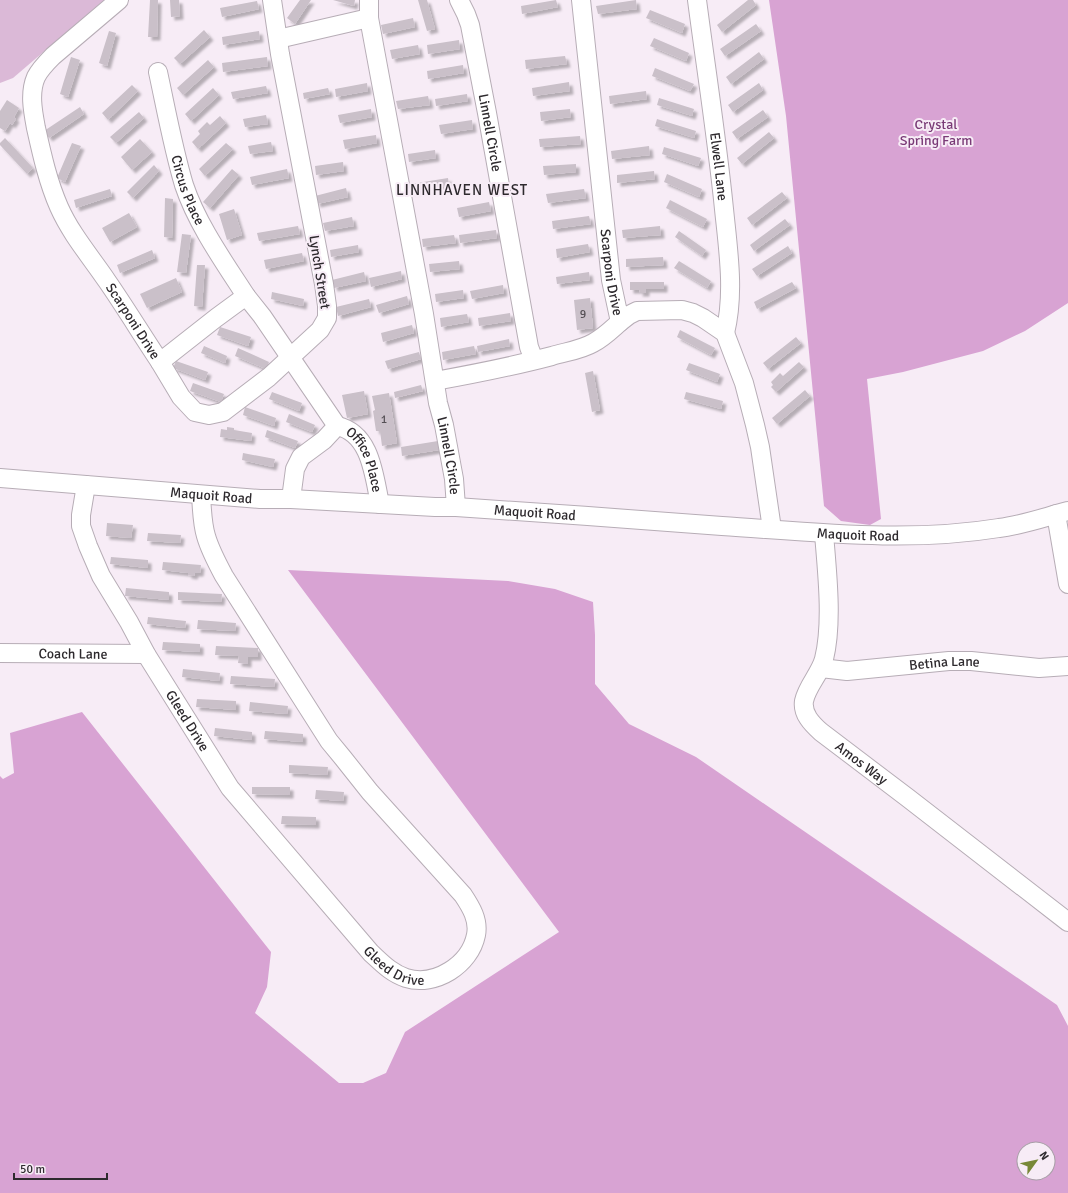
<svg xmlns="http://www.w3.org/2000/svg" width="1068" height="1193" viewBox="0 0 1068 1193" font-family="Signika,sans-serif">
<defs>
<filter id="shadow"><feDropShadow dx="3.5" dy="3.5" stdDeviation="1" flood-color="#0004"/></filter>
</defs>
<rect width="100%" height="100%" fill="#f7ecf6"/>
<path fill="#dbb9d7" d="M0,0H104L13,78L0,83Z"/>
<path fill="#d8a3d3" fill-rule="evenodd" d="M769,0H1068V303L1025,331L983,351L903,372L867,379L881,519L870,525L841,521L824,506L786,116Z
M288,570L508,581L555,589L593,602L595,635V684L629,724L696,757L1057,1005L1068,1026V1193H0V776L3,779L14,773L10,733L82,712L271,952L267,987L255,1013L339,1083H363L386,1073L405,1032L559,932ZM1024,1149H1048V1173H1024Z"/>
<path fill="#cac0c9" filter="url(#shadow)" d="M150,0H158L157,37H148Z
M170,0H179L180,16L171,17Z
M300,0H311L295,24L287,18Z
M333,0H355L354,6Z
M418,0H427L435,29L427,31Z
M556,0L558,7L522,14L521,6Z
M636,0L637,9L598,14L596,6Z
M748,0H753L756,5L722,32L717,25Z
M257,1L259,9L222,17L220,8Z
M650,10L685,24L682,33L646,18Z
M413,18L415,27L383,34L381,25Z
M756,24L761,31L725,56L720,49Z
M204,30L210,37L180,64L174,58Z
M109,31L116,33L107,66L99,63Z
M259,31L260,39L223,45L222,37Z
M654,38L689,53L686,61L650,46Z
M459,40L460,49L428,54L427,45Z
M418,45L420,54L392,59L390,50Z
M759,52L764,59L731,84L726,77Z
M565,56L567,64L526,69L525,60Z
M71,57L80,60L68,97L60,94Z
M267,57L268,66L223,72L222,63Z
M208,60L214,67L183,95L177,88Z
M463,65L464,73L428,79L427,71Z
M655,68L694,84L690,91L652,76Z
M569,82L570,91L533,96L532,88Z
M367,83L368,91L336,97L335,89Z
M759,83L763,90L733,112L728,105Z
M132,85L138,91L108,120L102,113Z
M266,86L268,93L233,99L231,92Z
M213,88L219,95L191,121L185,114Z
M328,88L330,94L304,99L303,93Z
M646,91L647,99L610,104L609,96Z
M467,94L468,101L436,106L435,99Z
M428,96L430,105L398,109L396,101Z
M659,98L694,109L692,116L657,105Z
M7,100L19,108L14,117L16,119L12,125L10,123L5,131L0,128V111Z
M80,107L84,114L49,138L44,131Z
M371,109L372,117L340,123L338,115Z
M570,109L571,117L541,121L540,112Z
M763,110L768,117L737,139L732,132Z
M139,112L144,118L116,143L110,137Z
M266,115L268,124L245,127L243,119Z
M220,116L226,123L198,149L192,142L200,134L198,131L207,122L210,125Z
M657,119L696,131L694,138L655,126Z
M472,120L473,129L441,134L439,125Z
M769,132L774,138L742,164L737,158Z
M376,135L377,143L345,149L343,140Z
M580,136L581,144L540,147L539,139Z
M5,138L33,168L27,174L0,145V143Z
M140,139L152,152L132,170L121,157Z
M271,142L273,151L250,154L248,146Z
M72,143L81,146L65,182L57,178Z
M226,143L233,149L205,176L199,169Z
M649,146L650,155L612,159L611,151Z
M664,147L701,158L698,166L662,154Z
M435,150L436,158L409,162L408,154Z
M343,162L344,171L316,175L315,166Z
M576,164V172L544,175L543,166Z
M154,165L159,171L133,198L127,192Z
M232,169L239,175L210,208L203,202Z
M287,169L289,178L252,185L250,177Z
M654,171L655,179L617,183V175Z
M667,174L702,189L699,197L664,182Z
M448,178L449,186L412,192L411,184Z
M346,188L348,197L317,204L315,196Z
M110,189L112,196L76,208L74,200Z
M584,189L586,198L548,203L546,194Z
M782,192L787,198L752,225L747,218Z
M165,198L173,199L172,238L164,237Z
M670,200L707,219L703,227L666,208Z
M489,202L491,211L459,217L457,208Z
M234,209L242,235L227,240L219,214Z
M129,213L137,227L110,242L102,228Z
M589,216L591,224L553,229L552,221Z
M352,217L354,226L325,231L323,223Z
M785,219L790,225L754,251L750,245Z
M298,226L300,234L259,241L257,233Z
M660,226L661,235L623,238L622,230Z
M496,230L497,238L460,243L459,235Z
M679,231L706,250L702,256L675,237Z
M182,234L191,235L186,273L177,272Z
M454,235L456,243L423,247L422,239Z
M588,244L590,252L557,258L556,249Z
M358,245L359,252L331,257L330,250Z
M788,246L792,253L757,276L752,269Z
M152,250L155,258L120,273L117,265Z
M302,253L304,261L266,269L264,260Z
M663,257L664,265L626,267V259Z
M459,261L460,269L430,272L429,264Z
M679,261L711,281L707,288L674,268Z
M197,265H205L202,307L194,306Z
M401,271L402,279L371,287L369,278Z
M364,272L366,281L334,288L332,280Z
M589,272L590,280L557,284L556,277Z
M176,278L182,292L147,308L140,294Z
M630,282H664V289H646V293H639L640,290H630Z
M792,282L796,288L757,309L754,302Z
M503,285L504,293L472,299L470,291Z
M463,290L464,298L436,302L435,294Z
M272,292L304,299L303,306L271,299Z
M407,296L409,304L379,313L376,305Z
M590,298L593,328L577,330L574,300Z
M369,299L371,307L338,316L336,307Z
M510,313L511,321L479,326L478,318Z
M467,314L469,322L441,327L440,318Z
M412,325L414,333L383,342L381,333Z
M220,327L251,337L248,346L217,335Z
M680,330L715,348L711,355L677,337Z
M796,337L801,343L768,369L763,363Z
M509,339L510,346L478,352L477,346Z
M204,346L227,356L225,363L201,353Z
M474,346L476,354L443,360L442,352Z
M238,348L269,362L266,369L235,356Z
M419,352L421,359L388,369L385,361Z
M176,361L208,372L205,380L173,368Z
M799,362L804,367L776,392L771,387L773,385L771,382L780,373L783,376Z
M689,363L720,374L717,382L686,370Z
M593,371L600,410L592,412L585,373Z
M193,383L224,394L221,402L190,391Z
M421,385L423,391L395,398L394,392Z
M805,390L810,396L777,424L772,418Z
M364,391L368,414L347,418L342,395Z
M272,392L302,403L299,411L269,399Z
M686,392L723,401L721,409L684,399Z
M389,393L397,443L382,446L380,431H376L373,411L375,410L372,396Z
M245,407L276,418L274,426L243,415Z
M289,414L315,425L312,432L286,422Z
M227,427L234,428V430L252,433L251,441L220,437L221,429L227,430Z
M267,430L298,441L295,448L265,437Z
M438,441L439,450L402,456L401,447Z
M243,453L275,459L273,467L242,460Z
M107,523L133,525L131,538L106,536Z
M148,533L181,535L180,543L147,541Z
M111,557L148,560V568L110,564Z
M163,562L201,565L200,573H195L194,576L188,575V573L162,570Z
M126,588L169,592V600L125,596Z
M178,592L222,594L221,602L178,600Z
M148,617L186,621L185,628L147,624Z
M198,620L236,623L235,631L197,629Z
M163,642L200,644V652L162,650Z
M216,646L258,648V657H248V664L238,663L239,656L215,655Z
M183,669L220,673L219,681L182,677Z
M231,676L275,679L274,687L230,684Z
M197,699L236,701V710L196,707Z
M250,702L288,706L287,714L249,711Z
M215,728L252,732V740L214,736Z
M265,731L303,734V742L264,739Z
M289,765L328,767L327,775L289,773Z
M252,787H290V795L252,794Z
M316,790L344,792L343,801L315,799Z
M282,816L316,817V825L281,824Z"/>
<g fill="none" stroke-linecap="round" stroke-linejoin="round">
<defs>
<g id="minor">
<path id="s1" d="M119,0L53,56C47,62 40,69 36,77C29,93 33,112 36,128C42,155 48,182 59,207C71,234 90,256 107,281C125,307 142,335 160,362L216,318L246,296L262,316L337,426L324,440L301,457L295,469L291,499"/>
<path id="s2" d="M369,0V18L424,314L438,403L444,425L454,479L456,507"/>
<path id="s3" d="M459,0L466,14L470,25L487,113L529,347L534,360"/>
<path id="s4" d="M581,0L611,280L620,322L629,315L637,311L682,310L693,313L703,318L725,333L744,383L755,425L760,447L772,529"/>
<path id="s5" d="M697,0C706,69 717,139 724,209C728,249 735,293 725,333"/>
<path d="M278,39L369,18"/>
<path id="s6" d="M158,72C166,109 173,148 184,185C197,224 224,262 246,296"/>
<path d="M160,362L181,397L195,412L209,415L223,412L269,377L320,330L327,318V306L324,284L280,54L272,0"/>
<path d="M435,381C474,374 514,366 552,356C565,352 581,350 593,343C603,338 611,330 620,322"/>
<path id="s7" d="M337,426C371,433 374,476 380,504"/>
<path id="s8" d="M0,478L260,499H291L435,507H456C545,513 633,519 722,526C814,532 907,543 999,528C1023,525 1045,517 1068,511"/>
<path id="s9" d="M86,485L81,515V526L88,546L101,576L129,622L146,654L230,788L371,953C382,963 391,973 406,978C435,987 470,965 476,935C479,920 471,907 463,895L370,792L343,758L329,741L224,576C217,563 210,550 206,536C202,523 202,509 201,495"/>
<path d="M1056,514L1068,584"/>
<path id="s10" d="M824,534C827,571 833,623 824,659C820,674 807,686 804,701C802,714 812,724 821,732L908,798L1068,922"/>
<path id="s11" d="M0,653L146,654"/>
<path id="s12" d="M821,668L847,671L949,661H971L1039,668L1068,666"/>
</g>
</defs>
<use href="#minor" stroke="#b7adb6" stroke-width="20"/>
<use href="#minor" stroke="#fff" stroke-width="18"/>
</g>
<g text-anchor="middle" stroke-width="4" stroke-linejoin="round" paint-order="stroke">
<g font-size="12" fill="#555055">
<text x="583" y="318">9</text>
<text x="384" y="423">1</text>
</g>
<g font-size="14" fill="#7a3b77" stroke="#f7ecf6">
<text x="936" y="129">Crystal<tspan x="936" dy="16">Spring Farm</tspan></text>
</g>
<g font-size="14" fill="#2e2a2e" stroke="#f7ecf6">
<text dy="5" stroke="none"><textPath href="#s3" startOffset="137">Linnell Circle</textPath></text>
<text dy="5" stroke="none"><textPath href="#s5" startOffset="168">Elwell Lane</textPath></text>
<text dy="5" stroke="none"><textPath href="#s6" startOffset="122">Circus Place</textPath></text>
<text transform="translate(320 272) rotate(81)" y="5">Lynch Street</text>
<text dy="5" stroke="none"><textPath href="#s4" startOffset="274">Scarponi Drive</textPath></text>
<text dy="5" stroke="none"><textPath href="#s1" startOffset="384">Scarponi Drive</textPath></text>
<text dy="5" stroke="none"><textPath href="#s2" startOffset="463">Linnell Circle</textPath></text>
<text dy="5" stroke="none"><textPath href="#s7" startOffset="47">Office Place</textPath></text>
<text dy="5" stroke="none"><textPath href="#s8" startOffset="212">Maquoit Road</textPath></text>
<text dy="5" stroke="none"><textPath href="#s8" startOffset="536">Maquoit Road</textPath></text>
<text dy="5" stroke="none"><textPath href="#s8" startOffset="860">Maquoit Road</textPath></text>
<text dy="5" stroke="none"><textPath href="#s11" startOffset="73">Coach Lane</textPath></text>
<text dy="5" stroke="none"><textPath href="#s12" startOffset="124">Betina Lane</textPath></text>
<text dy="5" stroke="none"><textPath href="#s9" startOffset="264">Gleed Drive</textPath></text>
<text dy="5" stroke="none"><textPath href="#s10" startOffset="260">Amos Way</textPath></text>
<text dy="5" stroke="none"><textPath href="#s9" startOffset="588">Gleed Drive</textPath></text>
</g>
<g font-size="15" letter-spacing="1" fill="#2e2a2e" stroke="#f7ecf6">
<text x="462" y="195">LINNHAVEN WEST</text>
</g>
</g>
<g transform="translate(1036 1161) rotate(57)"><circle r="19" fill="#f7ecf6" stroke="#a79ea6"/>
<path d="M0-3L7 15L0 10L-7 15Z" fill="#788837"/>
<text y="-6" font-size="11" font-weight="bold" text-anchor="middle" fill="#2e2a2e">N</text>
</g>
<path d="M14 1173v6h93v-6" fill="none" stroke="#2e2a2e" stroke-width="2"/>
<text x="20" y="1173" font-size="12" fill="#2e2a2e" stroke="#f7ecf6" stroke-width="3" paint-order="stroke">50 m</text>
</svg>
